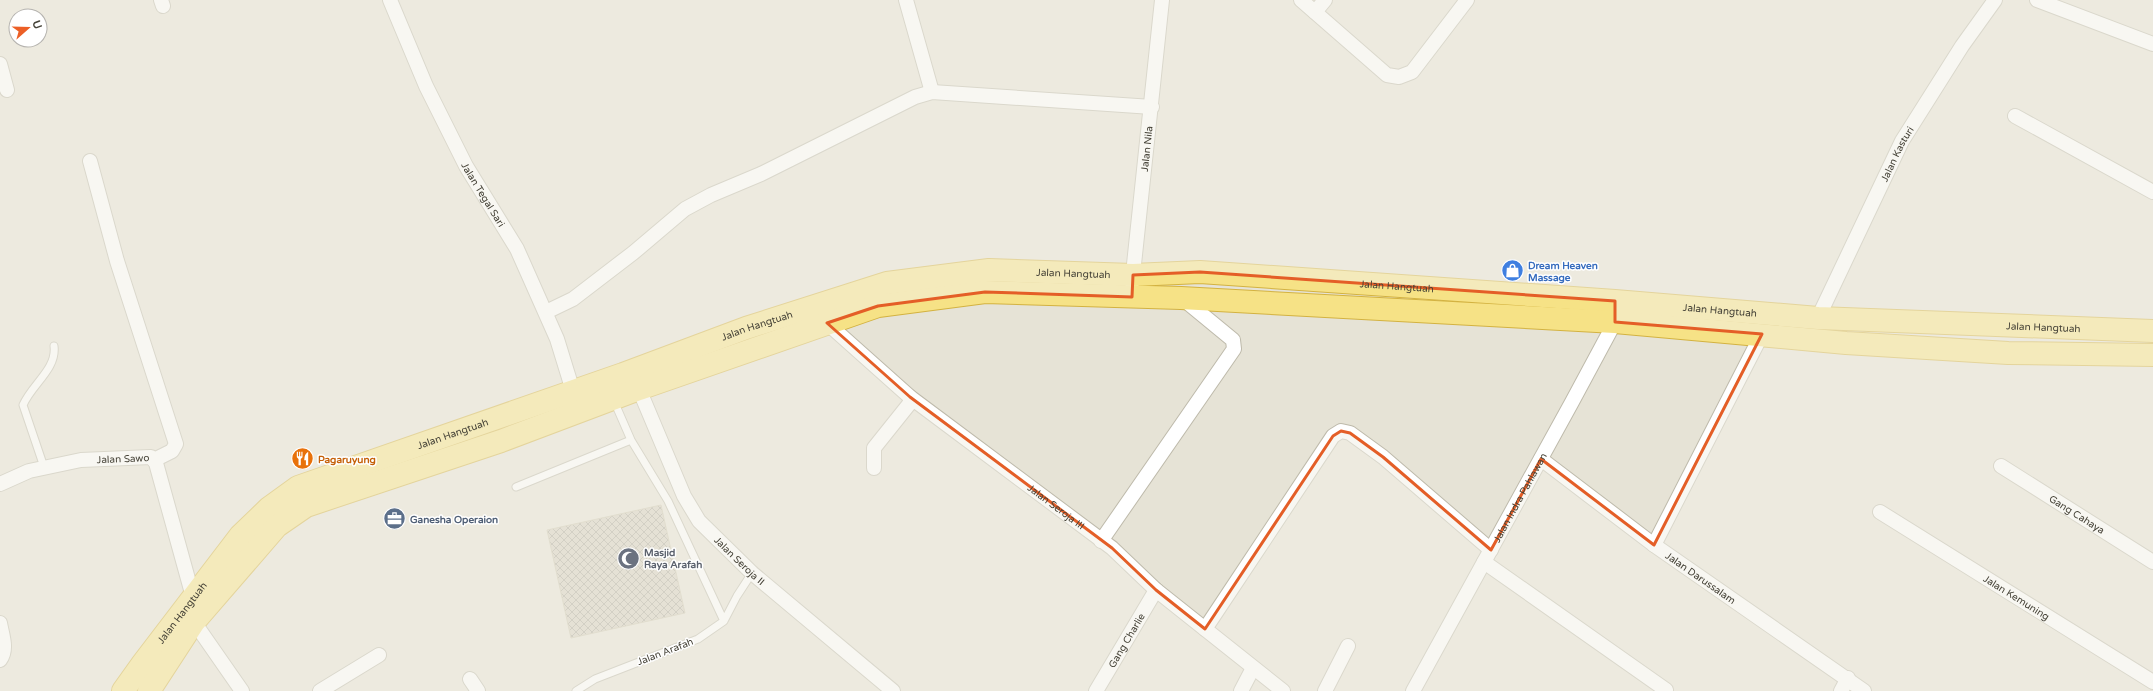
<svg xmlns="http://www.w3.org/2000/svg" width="2153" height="691" viewBox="0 0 2153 691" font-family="'Varela Round',sans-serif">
<defs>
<pattern id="building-cross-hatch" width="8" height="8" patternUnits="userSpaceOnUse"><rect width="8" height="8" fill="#d4cebe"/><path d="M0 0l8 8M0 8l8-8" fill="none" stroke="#aea99b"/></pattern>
</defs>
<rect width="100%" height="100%" fill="#f3f1e8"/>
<path fill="#e6e3d6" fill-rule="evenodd" d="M0,0H2153V691H0ZM16,16H40V40H16Z"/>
<path fill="url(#building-cross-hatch)" stroke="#cec7b1" d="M661,505L685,613L571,638L547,530Z"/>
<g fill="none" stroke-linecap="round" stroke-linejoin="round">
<defs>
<path id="service" d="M614,401L631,440L668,501L724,621
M44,467L23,405C32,384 57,369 54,346
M516,487L631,440
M576,691L595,679L698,639L724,621L737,596L752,573"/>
<g id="minor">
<path d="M161,0L163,6"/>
<path id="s1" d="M390,0L426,86L466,166L517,249L557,339L573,391"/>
<path d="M906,0L932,92"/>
<path d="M1301,0L1387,75L1399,77L1412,72L1467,0"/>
<path d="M2037,0L2153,44"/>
<path d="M1315,12L1325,0"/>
<path d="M0,64L7,90"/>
<path d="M2015,116L2153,192"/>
<path d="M90,161L117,261L176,444L172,451L154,460"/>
<path id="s2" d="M1132,283L1162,0"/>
<path d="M546,312L573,299L633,253L685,209L711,195L761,174L915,97L932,92L1152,107"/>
<path id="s3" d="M1818,318L1902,141L1962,46L1995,0"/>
<path id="s4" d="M827,323L910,397L1112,548L1156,590L1283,691"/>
<path id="s5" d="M639,389L684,496L699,521L752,573L893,691"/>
<path id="s6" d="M1541,459L1654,545L1864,691"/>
<path id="s7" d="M2001,466L2153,562"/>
<path d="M874,468V448L910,403V397"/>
<path id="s8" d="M0,484L29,471L81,460L151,457L156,463L193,597"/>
<path id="s9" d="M1880,512L2153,682"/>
<path d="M1101,541L1234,349L1233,340L1182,298"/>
<path d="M1654,545L1762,334"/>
<path d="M1484,562L1666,690"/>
<path d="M194,622L242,691"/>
<path d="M0,623C2,635 8,649 0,660"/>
<path d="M1205,629L1333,436L1341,431L1350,433L1383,457L1491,550"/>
<path d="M470,679L478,691"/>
<path d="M320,691L379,655"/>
<path id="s10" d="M1096,691L1156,590"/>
<path d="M1241,691L1253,668"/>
<path d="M1325,691L1348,646"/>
<path id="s11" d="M1413,691L1572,402L1615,322V315"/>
<path d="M1841,691L1848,678"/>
</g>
<g id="trunk">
<path id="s12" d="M123,691L143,663L240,536L269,508L298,487L623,374L746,328L887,283L989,270L1133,275L1200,272L1615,301L1818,318L2153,331"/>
<path d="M149,691L194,622L277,526L306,506L501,441L639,389L878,306L985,292L1181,298L1615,322L1846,343L2008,353L2153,355"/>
</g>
</defs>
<use href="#service" stroke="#bebaab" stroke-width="9"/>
<use href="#minor" stroke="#bebaab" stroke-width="16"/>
<use href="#trunk" stroke="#d3b241" stroke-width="24"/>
<use href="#service" stroke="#fff" stroke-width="7"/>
<use href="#minor" stroke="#fff" stroke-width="14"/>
<use href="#trunk" stroke="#f6e286" stroke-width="22"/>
</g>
<path d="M0 0H2153V691H0ZM1200,272L1615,301V322L1762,334L1654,545L1541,459L1491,550L1383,457L1350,433L1341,431L1333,436L1205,629L1156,590L1112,548L910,397L827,323L878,306L985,292L1132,297L1133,275Z" fill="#f3f1e8" fill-opacity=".55" fill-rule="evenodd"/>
<path fill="none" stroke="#e45e27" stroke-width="3" stroke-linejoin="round" d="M1200,272L1615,301V322L1762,334L1654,545L1541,459L1491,550L1383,457L1350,433L1341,431L1333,436L1205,629L1156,590L1112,548L910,397L827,323L878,306L985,292L1132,297L1133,275Z"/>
<defs>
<symbol id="shop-disc" viewBox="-11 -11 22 22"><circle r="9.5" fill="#3f7fe0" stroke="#fff"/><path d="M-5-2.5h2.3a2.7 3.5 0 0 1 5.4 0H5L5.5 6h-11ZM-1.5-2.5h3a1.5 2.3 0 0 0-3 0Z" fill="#fff"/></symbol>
<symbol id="restaurant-disc" viewBox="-11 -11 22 22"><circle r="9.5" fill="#e8710a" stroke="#fff"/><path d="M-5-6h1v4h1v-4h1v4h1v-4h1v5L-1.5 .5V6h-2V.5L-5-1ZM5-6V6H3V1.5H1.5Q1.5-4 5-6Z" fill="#fff"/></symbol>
<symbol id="office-disc" viewBox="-11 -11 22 22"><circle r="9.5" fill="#5c6f8a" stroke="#fff"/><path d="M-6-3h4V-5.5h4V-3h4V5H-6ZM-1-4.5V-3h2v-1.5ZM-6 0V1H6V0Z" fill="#fff"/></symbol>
<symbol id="mosque-disc" viewBox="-11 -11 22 22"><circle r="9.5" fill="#6b7280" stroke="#fff"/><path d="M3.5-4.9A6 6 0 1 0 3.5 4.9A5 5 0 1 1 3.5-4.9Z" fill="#fff"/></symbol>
</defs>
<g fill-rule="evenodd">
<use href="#shop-disc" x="1500" y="258" width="25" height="25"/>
<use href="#restaurant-disc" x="290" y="446" width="25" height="25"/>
<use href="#office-disc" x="382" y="506" width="25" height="25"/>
<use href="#mosque-disc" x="616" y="546" width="25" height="25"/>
</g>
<g text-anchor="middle" stroke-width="3" stroke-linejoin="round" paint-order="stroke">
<g font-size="10" fill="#454237" stroke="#fff">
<text dy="4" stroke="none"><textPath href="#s2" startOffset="135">Jalan Nila</textPath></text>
<text dy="4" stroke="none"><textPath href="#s3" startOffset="182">Jalan Kasturi</textPath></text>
<text dy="4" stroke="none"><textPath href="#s1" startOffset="216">Jalan Tegal Sari</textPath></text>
<text dy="4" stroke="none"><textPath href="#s12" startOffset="1081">Jalan Hangtuah</textPath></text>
<text dy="4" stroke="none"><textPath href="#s12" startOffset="1405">Jalan Hangtuah</textPath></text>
<text dy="4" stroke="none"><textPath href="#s12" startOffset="1729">Jalan Hangtuah</textPath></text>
<text dy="4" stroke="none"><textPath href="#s12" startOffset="757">Jalan Hangtuah</textPath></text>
<text dy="4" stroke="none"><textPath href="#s12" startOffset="2053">Jalan Hangtuah</textPath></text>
<text dy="4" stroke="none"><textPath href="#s12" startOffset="434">Jalan Hangtuah</textPath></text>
<text dy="4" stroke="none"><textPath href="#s8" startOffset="127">Jalan Sawo</textPath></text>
<text dy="4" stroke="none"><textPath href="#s11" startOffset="221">Jalan Indra Pahlawan</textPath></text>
<text dy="4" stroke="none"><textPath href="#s4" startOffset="294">Jalan Seroja III</textPath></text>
<text dy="4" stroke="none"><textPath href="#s7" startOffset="90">Gang Cahaya</textPath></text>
<text dy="4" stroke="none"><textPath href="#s5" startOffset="202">Jalan Seroja II</textPath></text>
<text dy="4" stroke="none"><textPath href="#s6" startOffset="199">Jalan Darussalam</textPath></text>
<text dy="4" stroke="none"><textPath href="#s9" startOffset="161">Jalan Kemuning</textPath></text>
<text dy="4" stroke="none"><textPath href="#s12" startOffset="98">Jalan Hangtuah</textPath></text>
<text dy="4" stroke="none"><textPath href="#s10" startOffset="59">Gang Charlie</textPath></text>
<text transform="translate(665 651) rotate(-21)" y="4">Jalan Arafah</text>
</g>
<g font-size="10" font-weight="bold" fill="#366cbe" stroke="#fff" text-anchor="start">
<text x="1528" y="269">Dream Heaven<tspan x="1528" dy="12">Massage</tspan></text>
</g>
<g font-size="10" font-weight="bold" fill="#c56008" stroke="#fff" text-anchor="start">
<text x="318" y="463">Pagaruyung</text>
</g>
<g font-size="10" font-weight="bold" fill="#4e5e75" stroke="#fff" text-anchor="start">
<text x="410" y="523">Ganesha Operaion</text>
</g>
<g font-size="10" font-weight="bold" fill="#5b616d" stroke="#fff" text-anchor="start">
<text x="644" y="556">Masjid<tspan x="644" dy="12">Raya Arafah</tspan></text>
</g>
</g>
<g transform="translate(28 28) rotate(70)"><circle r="19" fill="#ffffff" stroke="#b5b3af"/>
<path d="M0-3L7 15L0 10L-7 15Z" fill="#ec5f26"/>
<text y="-6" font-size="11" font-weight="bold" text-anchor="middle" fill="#454237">U</text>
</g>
</svg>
